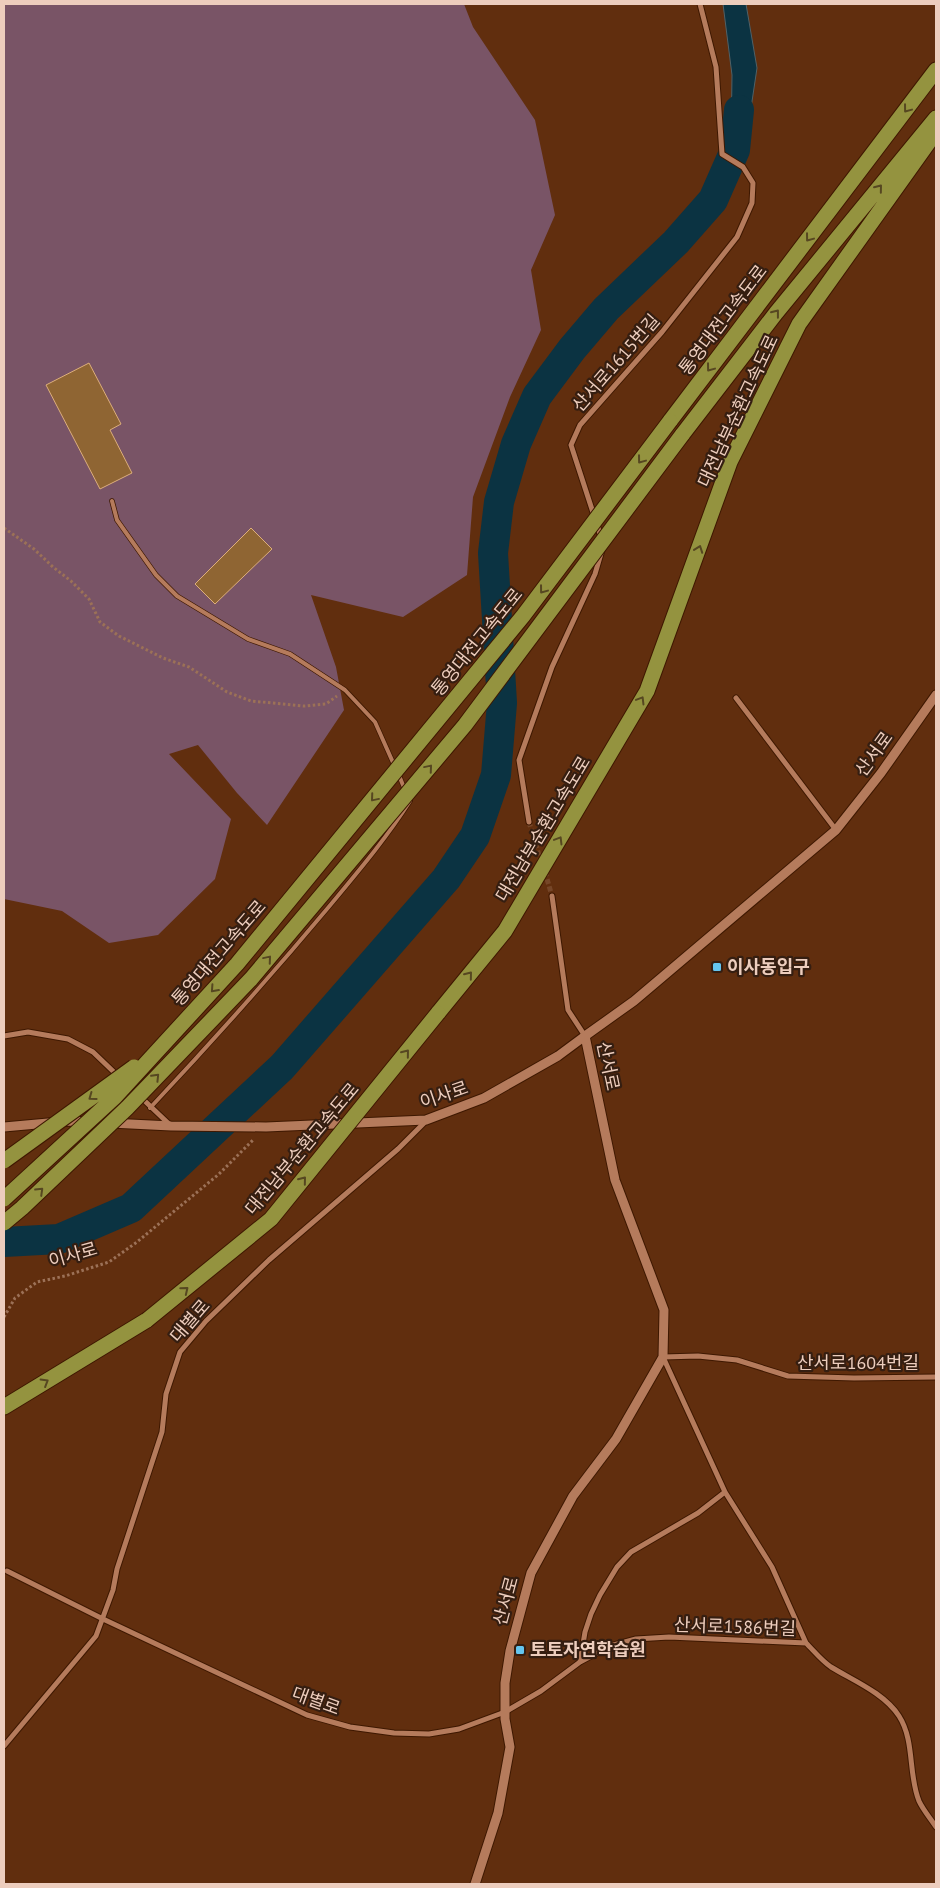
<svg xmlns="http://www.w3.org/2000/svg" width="940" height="1888" viewBox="0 0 940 1888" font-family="'PT Sans','Noto Sans KR',sans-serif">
<rect width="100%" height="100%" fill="#612e0e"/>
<path fill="#795466" d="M4,4H464L473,27L535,120L555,215L531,270L541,330L510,397L473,497L467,575L403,617L311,595L336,667L344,710L267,825L237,793L198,745L169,754L231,819L215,879L158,935L109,943L62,911L4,899Z"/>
<path fill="#0b3342" stroke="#4f6167" d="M723,4H746L757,68L744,155L731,146L732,75Z"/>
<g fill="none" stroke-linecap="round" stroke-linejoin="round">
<path stroke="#0b3342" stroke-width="30" d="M4,1242L59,1239L131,1208L282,1067L446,879L475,836L496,775L502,703L493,553L499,502L516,444L537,396L572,349L606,309L676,242L713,200L735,150L739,110"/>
</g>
<path fill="#8f6533" stroke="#dcae7b" d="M89,363L121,424L110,430L132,473L100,489L46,385Z
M251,528L272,549L215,604L195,584Z"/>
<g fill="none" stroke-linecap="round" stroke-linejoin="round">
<path stroke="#764628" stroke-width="5" stroke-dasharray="5 2.5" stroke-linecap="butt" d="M529,822L541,862
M545,872L552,896"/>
<defs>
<path id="service" d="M112,501L117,520L156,575L177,596L248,639L290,654L345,690L375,722L395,767
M398,773L405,790
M150,1108C211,1043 270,977 327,909C356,874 386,839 410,801"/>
<path id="minor" d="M601,537L571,445L580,425L662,332L737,237L752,203L753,183L743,167L722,154L716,67L700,4
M736,698L836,830
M529,822L519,760L552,667L595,574L602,550
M552,896L568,1010L585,1036
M4,1036L28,1032L68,1039L93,1052L118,1076
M128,1085L169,1124
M7,1571L103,1619L307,1715L350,1727L394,1733L429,1734L459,1729L505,1712L541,1691L580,1662L610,1646L636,1639L669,1637L806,1643C814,1651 822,1661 831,1667C854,1681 884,1693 899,1716C915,1741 908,1774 919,1801C923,1810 931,1819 936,1827
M806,1643L772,1567L725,1492L663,1357L698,1356L737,1360L788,1376L854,1378L936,1377
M580,1662L585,1632L591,1614L600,1595L617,1567L631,1552L698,1513L725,1492
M4,1746L96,1636L113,1590L117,1569L162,1432L166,1394L180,1352L206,1321L269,1260L398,1149L426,1121"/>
<path id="tertiary" d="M4,1127L70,1121L171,1126L266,1127L426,1120L484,1098L558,1056L585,1036
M475,1884L498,1813L510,1747L505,1719V1683L510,1651L531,1573L573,1496L616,1439L663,1357L664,1310L615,1180L585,1036L634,1001L836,830L881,773L936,695"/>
<path id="motorway" d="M670,421L936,70
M682,435L776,313L936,118
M438,1013L505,931L647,691L730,462L799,324L936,132
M4,1407L147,1320"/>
</defs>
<use href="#service" stroke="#3e1801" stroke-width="5.5"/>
<use href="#minor" stroke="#3e1801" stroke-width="7"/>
<use href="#tertiary" stroke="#3e1801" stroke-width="11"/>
<use href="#motorway" stroke="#3e1801" stroke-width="17"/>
<path stroke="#9c7157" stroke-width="3" stroke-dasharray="2.5 2.5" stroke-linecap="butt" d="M4,528L34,549L53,567L71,581L89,599L100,622L119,636L163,658L189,667L227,692L251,701L304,706L326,704L337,696
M4,1317L15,1298L37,1282L65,1276L109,1262L137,1242L219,1174L253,1140"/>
<use href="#service" stroke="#b57b5c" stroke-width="4"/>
<use href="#minor" stroke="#b57b5c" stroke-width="5"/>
<use href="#tertiary" stroke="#b57b5c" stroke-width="9"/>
<use href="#motorway" stroke="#94933f" stroke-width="15"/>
<defs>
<path id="motorway-bridge" d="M4,1161L134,1067
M4,1199L115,1097L237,964L523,616L670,421
M4,1223L22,1208L127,1108L251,979L465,725L682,435
M147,1320L271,1219L438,1013"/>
</defs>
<use href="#motorway-bridge" stroke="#3e1801" stroke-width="17" stroke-linecap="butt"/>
<use href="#motorway-bridge" stroke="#94933f" stroke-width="15"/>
</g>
<defs><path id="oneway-chevron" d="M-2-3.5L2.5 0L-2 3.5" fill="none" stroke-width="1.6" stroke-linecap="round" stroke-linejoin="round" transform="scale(1.25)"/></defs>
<g stroke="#564721">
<use href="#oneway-chevron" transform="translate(907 109) rotate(127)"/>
<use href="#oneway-chevron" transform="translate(879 188) rotate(-51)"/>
<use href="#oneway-chevron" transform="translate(809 238) rotate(127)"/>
<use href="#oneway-chevron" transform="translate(776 313) rotate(-52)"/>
<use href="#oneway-chevron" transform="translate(710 368) rotate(127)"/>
<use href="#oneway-chevron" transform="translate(641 460) rotate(127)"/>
<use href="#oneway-chevron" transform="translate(699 549) rotate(-70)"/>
<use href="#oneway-chevron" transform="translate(543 590) rotate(127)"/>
<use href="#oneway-chevron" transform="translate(641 700) rotate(-59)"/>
<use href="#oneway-chevron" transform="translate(429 768) rotate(-50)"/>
<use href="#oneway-chevron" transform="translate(374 798) rotate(130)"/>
<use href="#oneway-chevron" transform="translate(559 840) rotate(-59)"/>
<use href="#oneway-chevron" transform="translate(268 959) rotate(-50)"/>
<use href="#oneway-chevron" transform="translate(469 975) rotate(-51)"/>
<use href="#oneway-chevron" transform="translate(214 989) rotate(132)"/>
<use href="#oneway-chevron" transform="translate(406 1053) rotate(-51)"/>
<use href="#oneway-chevron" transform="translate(156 1077) rotate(-46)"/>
<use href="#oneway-chevron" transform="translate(92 1097) rotate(144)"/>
<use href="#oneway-chevron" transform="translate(303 1180) rotate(-51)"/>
<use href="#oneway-chevron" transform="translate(40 1191) rotate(-44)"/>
<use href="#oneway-chevron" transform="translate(185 1290) rotate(-39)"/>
<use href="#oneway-chevron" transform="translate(45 1382) rotate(-31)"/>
</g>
<g fill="#65c5ee" stroke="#351e11" stroke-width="2">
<rect x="712" y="962" width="10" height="10" rx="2.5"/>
<rect x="515" y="1645" width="10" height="10" rx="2.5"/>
</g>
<g text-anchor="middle" stroke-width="4.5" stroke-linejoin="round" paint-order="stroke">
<g font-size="18" fill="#edcdbd" stroke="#351e11">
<text transform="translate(723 320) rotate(-53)" y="6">통영대전고속도로</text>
<text transform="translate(616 363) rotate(-49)" y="6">산서로1615번길</text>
<text transform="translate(738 411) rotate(-65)" y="6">대전남부순환고속도로</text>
<text transform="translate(477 642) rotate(-51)" y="6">통영대전고속도로</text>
<text transform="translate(874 754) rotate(-54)" y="6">산서로</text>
<text transform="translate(543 829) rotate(-59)" y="6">대전남부순환고속도로</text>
<text transform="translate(219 953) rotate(-49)" y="6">통영대전고속도로</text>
<text transform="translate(608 1066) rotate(78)" y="6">산서로</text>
<text transform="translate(444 1095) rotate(-19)" y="6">이사로</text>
<text transform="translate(302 1149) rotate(-50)" y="6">대전남부순환고속도로</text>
<text transform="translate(73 1255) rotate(-16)" y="6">이사로</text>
<text transform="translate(190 1321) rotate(-49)" y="6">대별로</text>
<text x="858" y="1369">산서로1604번길</text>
<text transform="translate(506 1601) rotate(-75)" y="6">산서로</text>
<text transform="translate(735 1627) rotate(2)" y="6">산서로1586번길</text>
<text transform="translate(316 1701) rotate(20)" y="6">대별로</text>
</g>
<g font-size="18" font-weight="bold" fill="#edcdbd" stroke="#351e11" text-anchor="start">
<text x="727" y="973">이사동입구</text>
<text x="530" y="1656">토토자연학습원</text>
</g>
</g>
<rect width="940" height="1888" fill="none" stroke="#edcdbd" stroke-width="10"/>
</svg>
